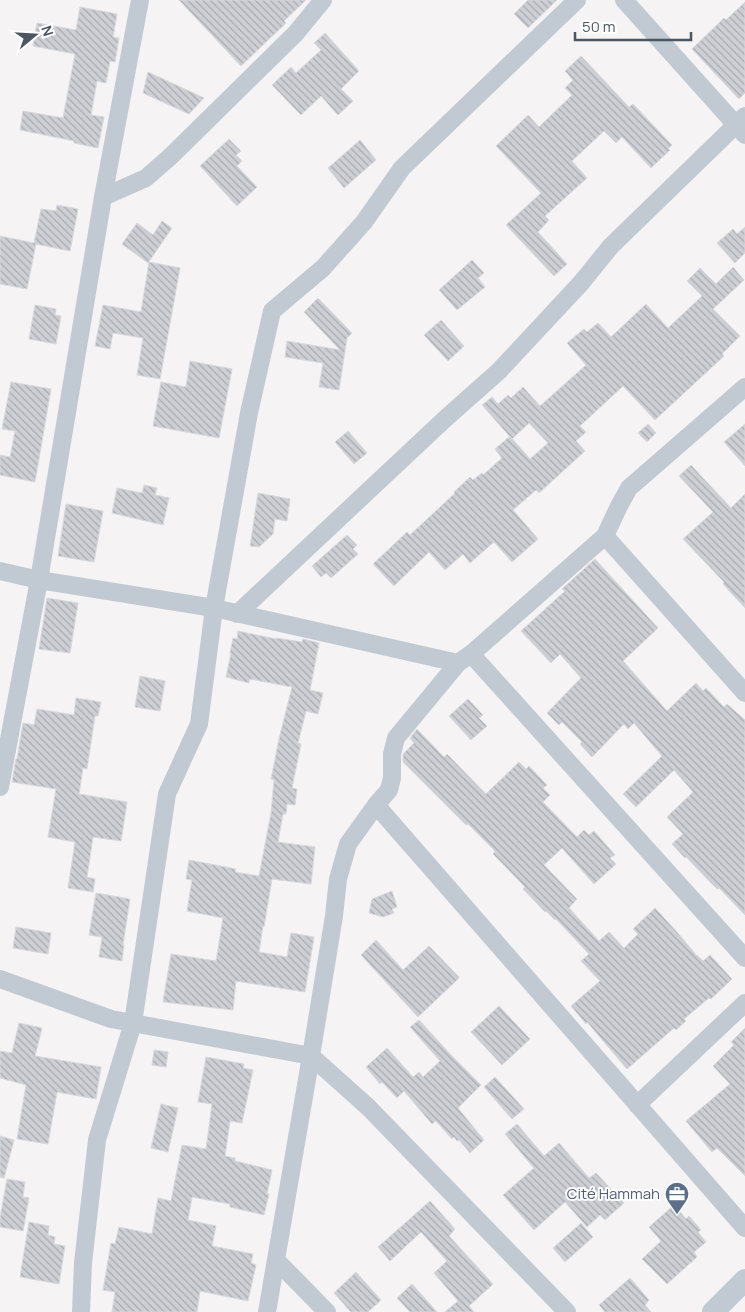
<svg xmlns="http://www.w3.org/2000/svg" width="745" height="1312" viewBox="0 0 745 1312" font-family="Manrope,sans-serif">
<defs>
<pattern id="building-back-hatch" width="6" height="6" patternUnits="userSpaceOnUse" patternTransform="scale(1.25)"><rect width="6" height="6" fill="#cdcfd5"/><path d="M-1 5l2 2M0 0l6 6M5-1l2 2" fill="none" stroke="#a8abb0"/></pattern>
</defs>
<rect width="100%" height="100%" fill="#f5f3f3"/>
<path fill="url(#building-back-hatch)" stroke="#d7d9de" d="M179,0H306L284,21L286,23L241,66Z
M528,0H557L528,28L514,14Z
M745,2V93L739,99L692,49L724,18L726,20Z
M80,7L117,14L113,37L119,38L115,62L110,61L106,83L97,81L91,115L104,117L98,148L74,143V141L20,130L23,111L63,118L75,54L33,46L37,23L76,30Z
M325,33L359,71L341,89L353,101L338,115L321,96L301,115L272,85L291,67L296,73L297,72L321,50L314,43Z
M581,56L629,107L633,104L672,145L668,149L670,150L651,168L622,137L616,143L604,131L572,161L587,178L545,216L549,220L538,232L567,264L554,276L506,225L541,193L496,146L528,115L539,127L572,95L565,88L573,80L565,71Z
M148,72L204,98L189,114L143,93Z
M229,139L241,151L236,155L242,161L237,166L257,187L237,206L200,166Z
M360,140L376,160L344,188L328,168Z
M57,205L78,209L70,251L36,244L27,289L0,284V236L34,243L41,209L56,211Z
M162,221L172,228L148,263L122,244L137,223L153,235Z
M745,227V253L735,263L717,243L733,229L737,234Z
M472,260L484,273L478,278L485,287L457,310L439,290Z
M149,262L180,268L160,379L137,375L143,338L113,333L110,349L95,346L103,305L141,312Z
M733,267L744,280L713,309L740,336L722,354L724,356L655,420L623,386L580,426L586,432L576,441L585,451L539,493L536,490L513,510L538,539L512,562L494,542L470,563L463,554L445,570L429,552L394,586L373,564L407,532L410,535L455,493L454,492L470,477L473,480L482,473L483,475L502,458L495,449L510,436L530,459L548,443L529,423L512,439L482,405L492,397L498,404L508,395L511,398L523,387L540,406L586,365L567,343L584,329L587,332L598,323L611,337L646,304L668,328L702,296L687,281L700,268L716,284Z
M318,298L352,333L347,338L339,390L319,387L323,363L285,357L287,341L340,350L304,312Z
M35,305L56,309L55,315L61,316L56,344L29,339Z
M441,320L464,346L448,361L424,335Z
M190,361L232,369L219,438L153,426L161,382L186,387Z
M11,382L51,389L35,482L0,475V455L10,457L15,431L2,429Z
M648,424L656,433L647,442L638,433Z
M745,424V466L724,442Z
M348,431L367,453L354,464L335,442Z
M691,465L731,508L745,494V608L723,584L724,582L683,539L713,512L679,476Z
M144,485L157,488L155,495L169,498L163,525L112,513L117,488L142,493Z
M258,493L290,499L287,521L275,519L273,534L259,547L250,546Z
M66,504L103,511L94,562L58,556Z
M347,535L357,545L353,549L358,554L331,578L326,573L321,577L312,566Z
M595,559L658,628L623,661L667,711L696,683L703,691L706,688L724,707L727,704L745,720V915L719,888L717,889L686,857L685,858L672,844L683,834L667,817L693,792L674,770L636,807L623,794L662,756L634,723L628,729L624,724L592,757L580,744L582,742L562,722L559,725L547,713L581,678L560,654L551,663L521,631L565,591L562,589Z
M47,598L78,603L70,653L39,649Z
M238,631L276,639V638L302,642L303,639L319,643L310,690L323,693L318,714L306,711L298,743L301,744L292,788L297,789L295,805L287,804L286,814H283L278,842L315,847L311,884L272,879L264,927L263,926L259,952L287,957L291,933L314,937L305,992L236,981L233,1010L163,1002L171,954L216,961L223,918L187,911L192,880L186,879L189,860L236,869L235,872L259,876L271,813L274,780L271,779L279,739L292,687L250,679L249,683L226,677L231,653H230L233,638L237,639Z
M140,676L165,681L160,711L135,707Z
M76,698L101,702L98,716H95L87,769L83,768L79,794L127,802L121,841L93,837L87,877L95,879L93,892L68,888L75,842L48,837L56,789L12,782L16,759H17L23,723L34,725L37,709L74,715Z
M468,699L483,715L479,718L487,726L471,740L449,716Z
M417,729L444,757L447,754L486,794L519,762L526,769L529,766L547,785L543,788L550,795L543,802L577,837L584,830L589,835L594,831L615,855L610,858L616,864L594,884L562,848L544,865L577,899L569,908L599,941L609,932L624,948L638,934L633,929L655,908L677,932L697,956V955L703,961L710,955L732,979L711,999L709,998L684,1019L686,1021L676,1030L674,1028L627,1069L587,1022L586,1024L571,1006L600,981L581,961L589,954L556,919L555,920L546,911L545,912L523,889L525,887L493,854L495,851L468,824L466,825L403,762V754L414,743L410,738Z
M392,891L397,907L392,909L394,913L383,917L369,913L372,899Z
M96,893L130,899L123,945H124L122,961L99,957L102,937L89,935Z
M16,927L51,933L48,954L13,948Z
M376,940L403,970L429,946L459,977L458,979L418,1017L361,955Z
M499,1006L530,1039L502,1065L471,1032Z
M419,1020L451,1055L481,1085L458,1108L484,1140L470,1153L459,1140L457,1141L454,1137L452,1139L436,1121L432,1124L404,1091L397,1098L382,1082L380,1084L366,1067L387,1048L413,1077L419,1072L423,1077L440,1061L410,1027Z
M19,1023L42,1028L35,1056L101,1067L96,1099L57,1092L48,1144L17,1139L26,1085L0,1078V1051L12,1053Z
M745,1028V1176L717,1148L712,1152L686,1121L730,1084L713,1066L734,1045L731,1042Z
M154,1050L168,1052L166,1067L152,1065Z
M206,1057L244,1064L243,1068L253,1070L242,1123L230,1121L225,1156L235,1158V1161L272,1170L267,1194H269L264,1215L230,1207V1204L192,1197L188,1220L216,1226L212,1246L253,1254L251,1263L256,1265L248,1301L200,1291L197,1312H112L115,1292L103,1290L111,1243L115,1244L119,1227L152,1234L158,1198L171,1201L182,1145L206,1149L212,1104L198,1102Z
M495,1077L524,1109L512,1119L484,1087Z
M161,1104L178,1108L168,1152L151,1148Z
M517,1124L544,1156L559,1143L589,1178L596,1173L624,1203L605,1220L600,1215L587,1227L565,1202L534,1230L503,1195L534,1168L505,1134Z
M0,1136L14,1140L4,1178L0,1177Z
M7,1179L25,1182L23,1197L29,1198L23,1231L0,1227V1218Z
M430,1201L455,1229L449,1236L493,1284L469,1306L474,1312H445L458,1301L434,1273L447,1261L421,1232L390,1261L378,1247Z
M674,1205L686,1219L689,1216L701,1230L698,1232L706,1242L694,1252L697,1257L667,1284L642,1259L661,1241L649,1227Z
M29,1222L49,1226L48,1235L55,1237L54,1244L65,1246L59,1284L20,1277Z
M581,1223L593,1237L565,1262L553,1248Z
M356,1272L381,1300L368,1312H351L334,1293Z
M630,1278L649,1300L645,1305L651,1312H605L599,1305Z
M412,1284L437,1312H410L397,1298Z"/>
<g fill="none" stroke-linecap="round" stroke-linejoin="round">
<path stroke="#c1cad2" stroke-width="18" d="M624,0L745,135
M103,197L146,178L171,156L296,33L323,0
M605,536L745,693
M0,571L39,580L214,608L458,663
M237,614L446,418L499,371L581,283L611,246L745,116
M471,654L745,958
M0,787L39,580L103,197L140,0
M376,805L745,1228
M0,979L111,1019L311,1056L368,1107L567,1312
M637,1105L745,1003
M277,1261L327,1312
M81,1312L83,1263L97,1140L133,1023L167,794L199,724L214,608L249,413L272,311L323,268L364,222L402,168L577,0
M267,1312L311,1056L334,916L338,879L348,844L376,805L389,790L392,778V754L396,738L458,663L471,654L605,536L619,506L629,488L745,387"/>
<path stroke="#c1cad2" stroke-width="22" d="M713,1312L745,1280"/>
</g>
<defs>
<symbol id="office-pin" viewBox="-11 -11 22 30"><path d="M0 17L-7.5 6A9.5 9.5 0 1 1 7.5 6Z" fill="#5c6f8a" stroke="#fff"/><path d="M-6-3h4V-5.5h4V-3h4V5H-6ZM-1-4.5V-3h2v-1.5ZM-6 0V1H6V0Z" fill="#fff"/></symbol>
</defs>
<g fill-rule="evenodd">
<use href="#office-pin" x="663" y="1180" width="28" height="38"/>
</g>
<g text-anchor="middle" stroke-width="4" stroke-linejoin="round" paint-order="stroke">
<g font-size="15" fill="#4e5e75" stroke="#fff" text-anchor="end">
<text x="660" y="1199">Cité Hammah</text>
</g>
</g>
<g transform="translate(35 35) rotate(72)" stroke="#ffffff" stroke-width="4" paint-order="stroke">
<path d="M0-4L9 19L0 12L-9 19Z" fill="#4a5661"/>
<text y="-8" font-size="14" font-weight="bold" text-anchor="middle" fill="#4a5661">N</text>
</g>
<path d="M575 32v8h116v-8" fill="none" stroke="#4a5661" stroke-width="2.5"/>
<text x="582" y="32" font-size="15" fill="#4a5661" stroke="#ffffff" stroke-width="4" paint-order="stroke">50 m</text>
</svg>
